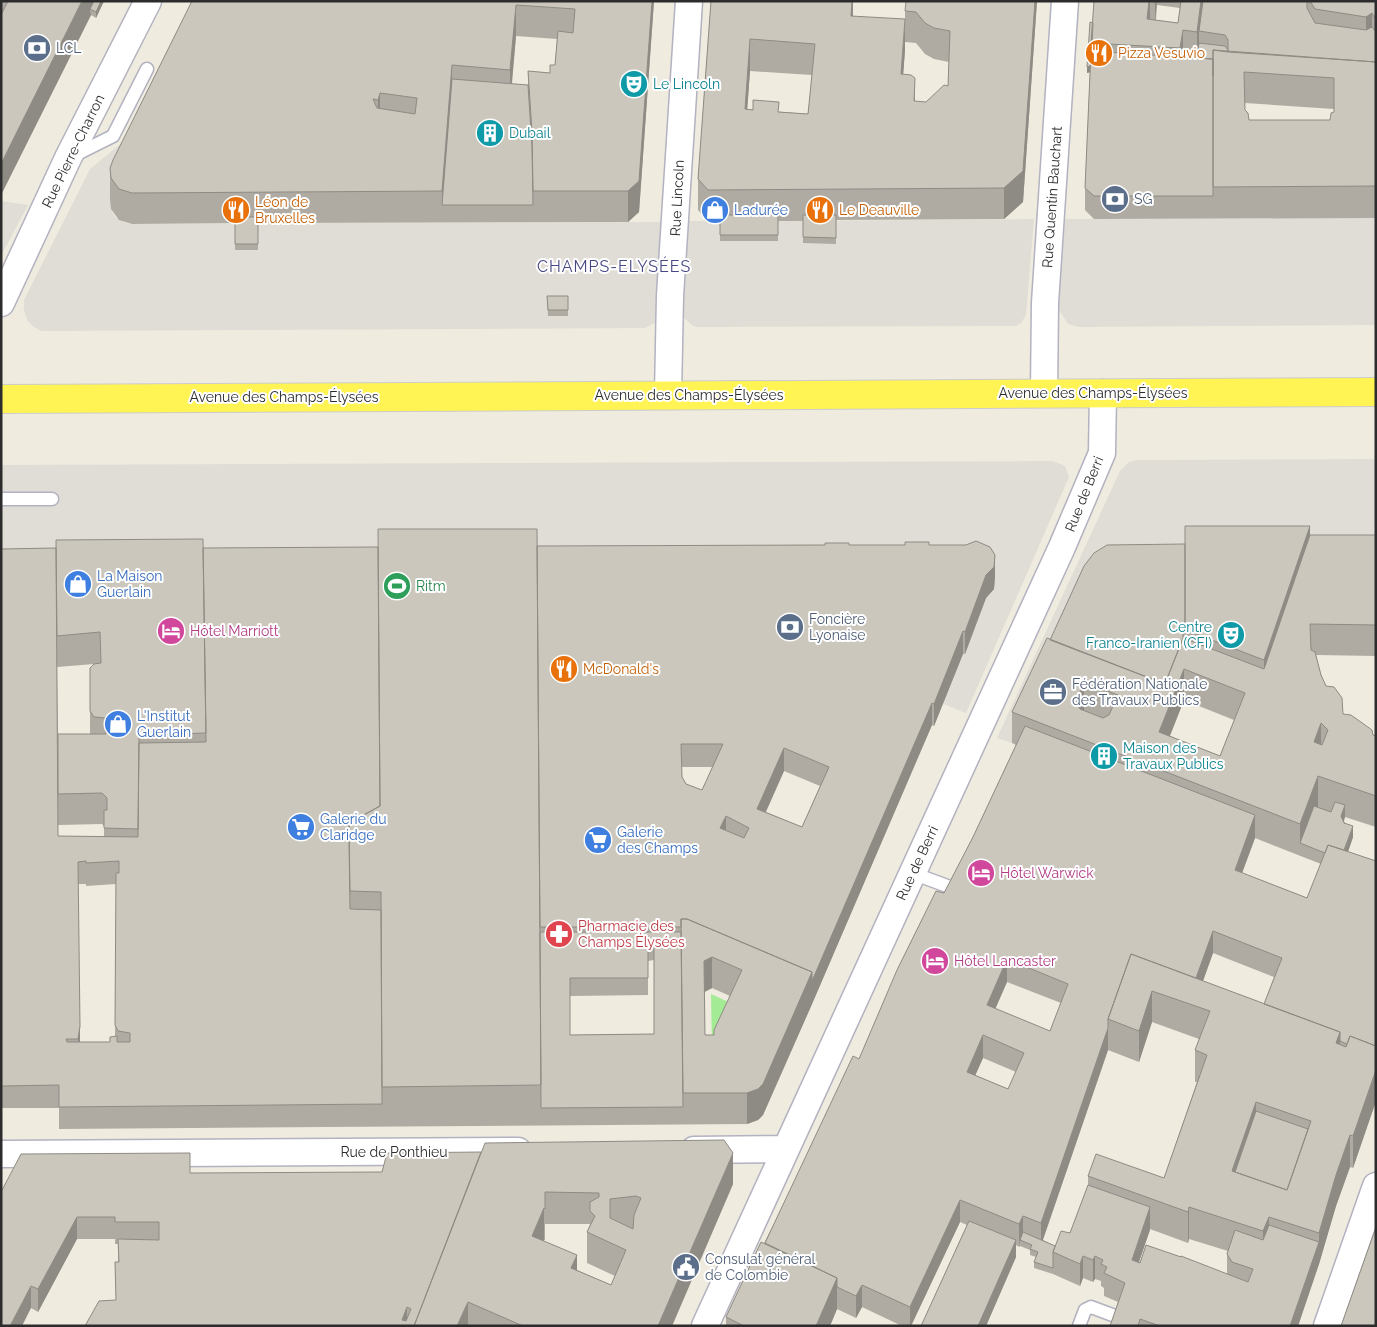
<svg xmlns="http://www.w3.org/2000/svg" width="1377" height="1327" viewBox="0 0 1377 1327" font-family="Raleway,sans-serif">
<rect width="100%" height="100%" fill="#efebde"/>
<path fill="#a4eb95" d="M711,994L735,1005L712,1049Z"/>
<path fill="#dfddd5" d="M124,141L111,209L115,217L126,223L132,224L235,223V250L258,223L665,222L657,319L655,323L645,328L42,331L34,327L27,320L24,310V300L90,169Z
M1,201L28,205L1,256Z
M1376,218V325L1078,327L1068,324L1059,310L1062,219Z
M1034,219L1026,315L1021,323L1016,326L699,327L693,326L682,316L686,221H720V241H778V221Z
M1376,459V566L1012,743L997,738L1120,471L1129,462L1138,460Z
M1053,461L1065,466L1069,477L966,713L941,703L963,654H965L986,598L994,589L995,577L1,571V465Z"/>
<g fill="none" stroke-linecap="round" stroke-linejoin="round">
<defs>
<path id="service" d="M73,156L113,136L147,69
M1,499H52
M912,873L958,890
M1079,1326L1085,1310L1091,1307L1142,1326"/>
<path id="minor" d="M1,303L68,158L148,1
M1044,393L1045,303L1065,1
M668,395L670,296L689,1
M694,1150L786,1149
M1,1154L518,1151
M705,1326L1062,547L1102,453L1103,393
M1327,1326L1376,1186"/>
<path id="primary" d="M1,399L1376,392"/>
</defs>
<use href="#service" stroke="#b2b2c1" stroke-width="15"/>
<use href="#minor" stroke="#b2b2c1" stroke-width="29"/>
<use href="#primary" stroke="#ccc" stroke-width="30"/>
<use href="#service" stroke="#fff" stroke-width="12"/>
<use href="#minor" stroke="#fff" stroke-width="26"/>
<use href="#primary" stroke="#fff453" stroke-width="28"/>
</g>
<path fill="#afaba3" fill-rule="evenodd" d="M1,1H104L96,18L91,15L1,195Z
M192,1H654L639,212L628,222L258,223V250H235V223L132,224L119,220L111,209L110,199V168ZM516,36L557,39L555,65L550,73L528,71V85L512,84Z
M711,1H853V16L905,50L903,74L915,102H926L948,86L949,62L934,59L925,54L916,43L905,42V11L1037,1L1023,202L1004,219L836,220V244L803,243V221H778V241H720V221H708L698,210V179ZM750,71L812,75L808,114L747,109Z
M1094,1H1376V218L1094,219L1085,210V188L1090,72L1087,73L1093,23ZM1157,5L1180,8L1178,23L1156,20ZM1245,103L1334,109V112L1330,120H1249L1245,110Z
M547,296H568V316H548Z
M1310,535H1376V656L1316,655L1321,675L1326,686L1343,714L1373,735L1376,736V827L1345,817L1344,821L1353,837L1348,852L1376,861V1101L1353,1168L1350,1167L1336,1206L1319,1264L1298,1326H1110L1118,1302L1104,1296V1288L1101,1286V1281L1095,1279L1093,1282L1083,1278L1080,1286L1053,1274L1034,1268V1262L1036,1257L1030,1255V1250L1020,1246L1019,1247L1016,1245V1257L986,1326H921L967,1225L960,1222L911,1326H902L862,1307L856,1318L837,1309L830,1326H726V1317L973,837L1016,745L1012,743V712L1050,640L1185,544ZM1184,700L1234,720L1220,756L1170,736ZM1255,838L1321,864L1307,898L1242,873ZM1213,953L1274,977L1264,1004L1203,981ZM1007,982L1061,1003L1050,1031L995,1009ZM1152,1022L1199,1039L1195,1050V1082H1197L1164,1178L1088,1176V1185L1070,1233L1055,1246L1043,1240L1108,1050L1139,1062ZM983,1058L1016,1072L1008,1089L975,1075ZM1150,1229L1188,1243L1189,1239L1228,1251L1227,1254V1274L1139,1262Z
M929,545L995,577L994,589L986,598L965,654H963L934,726L932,725L812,1004L763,1115L758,1120L747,1124L59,1129V1108H1V549ZM94,664L90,668V734H58L57,667ZM538,714L540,950L541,1057ZM681,767H713L702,790L686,784L682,777ZM784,771L820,786L802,827L766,812ZM102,824L104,826V837L58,836V825ZM78,884H86V886L116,884L115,1036L110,1042H80ZM654,960V1034L570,1035V996L648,995V961ZM712,988L730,996L714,1035H705V992Z
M190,1173L733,1184L672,1326H85L116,1300L115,1262H118V1244H115V1239H77L38,1312L31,1308L1,1192ZM545,1224H590L587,1232V1263L615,1276L611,1285L577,1270L543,1241L544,1240H545Z"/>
<path fill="#8e8b84" d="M82,1H98L90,9L91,15L1,195V164Z
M101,1H104L96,18V12Z
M652,1H654L639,212L628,222V191Z
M852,1H853V13L851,47V16Z
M1035,1H1037L1023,202L1004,219V188Z
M1149,1H1150V21L1147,19Z
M1155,1H1157L1155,22Z
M1201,1H1204L1199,31V49L1197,63V32Z
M516,5V36L510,101V70Z
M1372,13V44L1366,48V17Z
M905,19V50L901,105V74Z
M1183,30V62L1180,79V48Z
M750,39V71L745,140V109Z
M452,65V97L442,205V191Z
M1091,66V72L1087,73V67Z
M915,78V109L914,101Z
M380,93V124L378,131V100Z
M1310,526V566L1264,700V660Z
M995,555V577L994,589L986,598L965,654V632L986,575Z
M963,631V654L934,726V704Z
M1184,669V700L1159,763V732Z
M1084,682V713L1076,733V702Z
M932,703V725L812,1004L763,1115L758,1120L747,1124V1093Z
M1321,723V754L1314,742Z
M784,748V771L757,831V809Z
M1318,776V808L1300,843V824Z
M1345,805V817L1341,828V816Z
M1255,815V838L1235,892V870Z
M726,816V838L720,828Z
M1353,826V837L1341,872V860Z
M1213,931V953L1194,1006L1193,986Z
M712,957V988L704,992V961Z
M1007,959V982L987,1028V1005Z
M1152,991V1022L1139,1062V1031Z
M80,1026V1048L78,1062V1039Z
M1108,1028V1050L1041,1245V1223Z
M1340,1032V1064L1336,1043Z
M983,1035V1058L967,1094V1072Z
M1376,1070V1101L1353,1168V1136Z
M1256,1102V1134L1232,1179V1171Z
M1350,1135V1167L1336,1206L1319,1264L1298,1326H1290L1319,1242V1233L1336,1175Z
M733,1153V1184L672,1326H658Z
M960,1200V1222L911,1326H910V1307Z
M1150,1207V1230L1132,1282V1260Z
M1189,1207V1239L1188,1243V1212Z
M544,1208V1240L532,1267V1236Z
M1023,1216V1238L1020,1240L1019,1247V1224Z
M77,1217V1239L38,1312V1289Z
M1269,1217V1248L1263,1262V1231Z
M1016,1240V1257L986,1326H978Z
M577,1255V1287L571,1268Z
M1083,1256V1278L1080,1286V1264Z
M1095,1256V1279L1093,1282V1260Z
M837,1278V1309L830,1326H816Z
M862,1285V1307L856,1318V1296Z
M31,1286V1308L22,1326H10Z
M468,1302V1326H457Z
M407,1307V1326L402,1320Z"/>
<path fill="#cbc7bd" stroke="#8e8b84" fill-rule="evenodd" d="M8,1H82L1,164V15Z
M94,1H101L96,12L90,9Z
M192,1H652L639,181L628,191H533L532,132L528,71L550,73V65H555L558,31L573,33L575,9L516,5L510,70L452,65L442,191L132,193L119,189L111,178L110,168L113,160ZM380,93L417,98L415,114L377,108L373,99L378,100Z
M711,1H852L851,16L905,19L901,74L911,75L915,78L914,101L926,102L944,85L948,86L950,31L934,28L925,23L916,12L905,11L906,1H1035L1023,171L1004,188L708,190L698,179ZM750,39L815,44L808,114L778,112L779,102L753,100V110L745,109Z
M1094,1H1149L1147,19L1178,23L1181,1H1201L1197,32L1183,30L1180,48L1091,43Z
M1203,1H1307V8L1315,23L1366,30L1372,27L1376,32V62L1228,52V40L1225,35L1199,31Z
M1310,1H1376V20L1372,13L1366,17L1315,9Z
M1090,22L1093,23L1091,66L1087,67Z
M1199,43L1225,46L1228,50V52L1213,50V76V59L1197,58Z
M1213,50L1376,62V186L1213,187ZM1244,72L1334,78V112L1331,113L1330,120H1249L1248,113L1245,110Z
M1091,51L1213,59V196H1094L1085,188Z
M452,79L528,85L532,146L533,205H442Z
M720,215H778V235H720Z
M803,215H836V238L803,237Z
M235,217H258V244H235Z
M547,296H568V310H548Z
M1185,526H1310L1264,660L1183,629L1185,621Z
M378,529H537L541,1085L382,1087L381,892L350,891L349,823L380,806Z
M1310,535H1376V625L1310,624L1311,650L1315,652L1321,675L1326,686L1334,687L1342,698L1343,714L1351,715L1372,730L1373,735L1376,736V796L1318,776L1300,824L1012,712L1047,638L1165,684L1183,638L1264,669ZM1184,669L1245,693L1220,756L1159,732ZM1084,682L1118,695L1109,715L1103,718L1080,709L1076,702ZM1321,723L1328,730L1322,745L1314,742Z
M203,539L206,733L139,735L138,829L104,828V810H107V798L102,793L58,794V734H106V718L94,717L90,711V668L94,664L101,663L100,632L57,636L56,540Z
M976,541L990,547L995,555L994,567L986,575L965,632L963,631L934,704L932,703L812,981V972L687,919H681V927H540L537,546L825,545V543H849V545H905V542H929V545H966ZM681,744H723L702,790L686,784L682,777ZM784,748L829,767L802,827L757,809ZM726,816L749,828L744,838L720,828Z
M1185,544V621L1183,629V638L1165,684L1050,640L1084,566L1094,553L1107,545Z
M378,547L380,806L349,823V840L350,909L381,910L382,1104L59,1107V1085L1,1086V549L56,548L58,836L138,837L139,743L206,742L203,548ZM86,861V863L119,861V873H116L115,1025L118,1031L130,1033V1042H117V1036L110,1037V1042H67L66,1039H78L80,1026L78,862Z
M1025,726L1255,815L1235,870L1307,898L1328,845L1376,861V1046L1350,1036L1347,1044L1340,1041V1032L1264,1004L1282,958L1213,931L1196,978L1131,954L1108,1019V1028L1041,1223L1023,1216L1019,1224L960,1200L910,1307L862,1285L856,1296L837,1287V1278L765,1243L853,1056L859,1059L897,970L936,891L944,893L973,837ZM1007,959L1068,984L1050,1031L987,1005ZM983,1035L1024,1053L1008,1089L967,1072Z
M1335,802L1345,805L1341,816L1344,823L1353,826L1344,850L1328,845L1325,853L1300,843L1314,806L1331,812Z
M681,919H687L812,972L763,1084L758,1089L747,1093H683ZM712,957L742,970L714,1030V1035H705L704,961Z
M540,932H681L683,1107L541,1108ZM648,943H654V1034L570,1035V978H648Z
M1131,954L1340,1032L1336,1043L1346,1047L1350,1036L1376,1046V1070L1353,1136L1350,1135L1336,1175L1319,1233L1269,1217L1263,1231L1189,1207L1188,1212L1088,1176L1096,1154L1164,1178L1207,1055L1195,1050L1210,1011L1152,991L1139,1031L1108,1019ZM1256,1102L1311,1121L1287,1190L1232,1171Z
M1256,1111L1308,1129L1287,1190L1235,1172Z
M724,1140L733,1153L658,1326H523L468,1302L457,1326H414L485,1143ZM545,1192L599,1193V1197L590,1202V1211L595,1216L587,1232L626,1250L611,1285L571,1268L577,1255L532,1236L544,1208L545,1209ZM636,1196L641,1198L634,1215L633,1229L610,1218V1199Z
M481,1152L414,1326H85L99,1301L116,1300L115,1262H119L118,1239L159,1240V1222H115V1217H77L38,1289L31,1286L10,1326H1V1192L21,1154L190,1153V1173L382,1172L387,1153ZM407,1307L411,1309L406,1321L402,1320Z
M1088,1185L1150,1207L1132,1260L1140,1263L1146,1245L1181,1257V1256L1248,1282L1253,1269L1232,1262L1227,1254L1235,1230L1263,1240L1269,1225L1319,1242L1290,1326H1160L1140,1319L1138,1326H1110L1125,1283L1104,1273L1107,1267L1101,1264L1103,1260L1095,1256L1093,1260L1083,1256L1080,1264L1053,1252L1061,1231L1070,1233Z
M969,1221L1016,1240L978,1326H921Z
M1376,1227V1326H1341Z
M1023,1232L1055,1246L1053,1252V1268L1034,1262L1038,1252L1030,1249L1032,1245L1020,1240Z
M761,1242L837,1278L816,1326H744L726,1317Z"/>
<defs>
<symbol id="bank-disc" viewBox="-11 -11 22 22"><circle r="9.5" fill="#5c6f8a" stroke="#fff"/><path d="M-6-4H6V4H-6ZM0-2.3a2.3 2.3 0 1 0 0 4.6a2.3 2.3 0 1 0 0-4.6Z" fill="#fff"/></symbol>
<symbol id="restaurant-disc" viewBox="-11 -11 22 22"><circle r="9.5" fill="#e8710a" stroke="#fff"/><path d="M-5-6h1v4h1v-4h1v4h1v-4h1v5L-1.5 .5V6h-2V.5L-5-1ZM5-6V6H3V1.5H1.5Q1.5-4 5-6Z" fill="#fff"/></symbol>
<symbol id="theatre-disc" viewBox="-11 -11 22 22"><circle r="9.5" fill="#0f9aa8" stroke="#fff"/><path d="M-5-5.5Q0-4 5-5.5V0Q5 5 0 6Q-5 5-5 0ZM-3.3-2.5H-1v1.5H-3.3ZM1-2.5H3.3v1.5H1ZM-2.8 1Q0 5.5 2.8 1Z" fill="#fff"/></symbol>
<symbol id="building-disc" viewBox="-11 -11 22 22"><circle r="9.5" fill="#0f9aa8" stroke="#fff"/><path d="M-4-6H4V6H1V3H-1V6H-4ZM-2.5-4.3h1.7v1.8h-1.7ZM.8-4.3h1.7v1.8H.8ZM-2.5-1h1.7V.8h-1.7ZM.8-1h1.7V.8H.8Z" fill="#fff"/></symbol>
<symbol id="shop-disc" viewBox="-11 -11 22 22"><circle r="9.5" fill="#3f7fe0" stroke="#fff"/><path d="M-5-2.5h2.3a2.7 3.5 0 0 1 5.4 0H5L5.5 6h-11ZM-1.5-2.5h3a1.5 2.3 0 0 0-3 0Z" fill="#fff"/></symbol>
<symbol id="stadium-disc" viewBox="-11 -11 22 22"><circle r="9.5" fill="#2e9e5b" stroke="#fff"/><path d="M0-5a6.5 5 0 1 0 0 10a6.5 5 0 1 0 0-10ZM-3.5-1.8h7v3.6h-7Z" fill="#fff"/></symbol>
<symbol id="hotel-disc" viewBox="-11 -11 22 22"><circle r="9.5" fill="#d1479c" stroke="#fff"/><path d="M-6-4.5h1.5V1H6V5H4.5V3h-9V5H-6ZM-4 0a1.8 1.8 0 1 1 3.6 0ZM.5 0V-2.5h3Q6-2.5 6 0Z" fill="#fff"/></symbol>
<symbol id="office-disc" viewBox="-11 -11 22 22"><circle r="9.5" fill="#5c6f8a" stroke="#fff"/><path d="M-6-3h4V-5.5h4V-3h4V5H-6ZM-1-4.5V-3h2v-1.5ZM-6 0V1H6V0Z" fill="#fff"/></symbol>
<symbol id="supermarket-disc" viewBox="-11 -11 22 22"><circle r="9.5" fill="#3f7fe0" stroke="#fff"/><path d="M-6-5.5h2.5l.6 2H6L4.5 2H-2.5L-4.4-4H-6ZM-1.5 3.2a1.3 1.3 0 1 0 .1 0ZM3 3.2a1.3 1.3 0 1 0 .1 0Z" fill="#fff"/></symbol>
<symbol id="pharmacy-disc" viewBox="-11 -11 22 22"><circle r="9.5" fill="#e0444e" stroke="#fff"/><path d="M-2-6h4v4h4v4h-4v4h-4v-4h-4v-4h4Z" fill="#fff"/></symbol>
<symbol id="civic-disc" viewBox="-11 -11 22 22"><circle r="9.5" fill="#5c6f8a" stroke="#fff"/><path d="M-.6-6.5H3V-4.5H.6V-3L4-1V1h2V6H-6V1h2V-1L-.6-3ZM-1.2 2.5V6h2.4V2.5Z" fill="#fff"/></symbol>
</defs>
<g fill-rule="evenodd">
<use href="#bank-disc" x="21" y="32" width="32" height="32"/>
<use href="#restaurant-disc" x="1083" y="37" width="32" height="32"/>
<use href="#theatre-disc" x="618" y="68" width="32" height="32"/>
<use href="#building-disc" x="474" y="117" width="32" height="32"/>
<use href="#bank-disc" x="1099" y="183" width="32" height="32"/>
<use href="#restaurant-disc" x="220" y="194" width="32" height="32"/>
<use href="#shop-disc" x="699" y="194" width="32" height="32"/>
<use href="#restaurant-disc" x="804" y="194" width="32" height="32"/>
<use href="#shop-disc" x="62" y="568" width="32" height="32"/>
<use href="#stadium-disc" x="381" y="570" width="32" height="32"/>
<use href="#bank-disc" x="774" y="611" width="32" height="32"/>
<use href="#hotel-disc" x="155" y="615" width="32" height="32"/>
<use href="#theatre-disc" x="1215" y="619" width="32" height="32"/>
<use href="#restaurant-disc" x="548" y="653" width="32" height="32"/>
<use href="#office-disc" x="1037" y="676" width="32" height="32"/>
<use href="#shop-disc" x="102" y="708" width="32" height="32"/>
<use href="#building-disc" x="1088" y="740" width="32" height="32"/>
<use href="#supermarket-disc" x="285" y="811" width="32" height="32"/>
<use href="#supermarket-disc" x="582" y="824" width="32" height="32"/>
<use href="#hotel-disc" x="965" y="857" width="32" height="32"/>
<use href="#pharmacy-disc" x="543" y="918" width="32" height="32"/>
<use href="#hotel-disc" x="919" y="945" width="32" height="32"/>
<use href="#civic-disc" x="670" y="1251" width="32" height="32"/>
</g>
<g text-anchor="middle" stroke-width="4" stroke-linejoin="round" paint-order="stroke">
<g font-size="14" fill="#4e5e75" stroke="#fff" text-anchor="start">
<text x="56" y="53">LCL</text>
<text x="1134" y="204">SG</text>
<text x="809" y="624">Foncière<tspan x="809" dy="16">Lyonaise</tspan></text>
<text x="1072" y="689">Fédération Nationale<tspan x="1072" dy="16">des Travaux Publics</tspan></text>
<text x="705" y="1264">Consulat général<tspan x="705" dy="16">de Colombie</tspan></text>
</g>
<g font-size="14" fill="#c56008" stroke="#fff" text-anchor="start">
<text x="1118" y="58">Pizza Vesuvio</text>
<text x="255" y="207">Léon de<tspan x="255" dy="16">Bruxelles</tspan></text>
<text x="839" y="215">Le Deauville</text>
<text x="583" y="674">McDonald's</text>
</g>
<g font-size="14" fill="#0d838f" stroke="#fff" text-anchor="start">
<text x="653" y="89">Le Lincoln</text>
<text x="509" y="138">Dubail</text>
<text x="1212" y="632" text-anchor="end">Centre<tspan x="1212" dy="16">Franco-Iranien (CFI)</tspan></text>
<text x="1123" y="753">Maison des<tspan x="1123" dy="16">Travaux Publics</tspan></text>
</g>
<g font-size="14" fill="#2c2c2c" stroke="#fff">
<text transform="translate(73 151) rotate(-64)" y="5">Rue Pierre-Charron</text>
<text transform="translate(1052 197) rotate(-86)" y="5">Rue Quentin Bauchart</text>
<text transform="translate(677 198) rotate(-87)" y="5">Rue Lincoln</text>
<text x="1093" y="398">Avenue des Champs-Élysées</text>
<text x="689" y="400">Avenue des Champs-Élysées</text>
<text x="284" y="402">Avenue des Champs-Élysées</text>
<text transform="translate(1084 494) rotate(-68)" y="5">Rue de Berri</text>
<text transform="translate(917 863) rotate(-65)" y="5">Rue de Berri</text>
<text x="394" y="1157">Rue de Ponthieu</text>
</g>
<g font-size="14" fill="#366cbe" stroke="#fff" text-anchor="start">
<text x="734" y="215">Ladurée</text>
<text x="97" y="581">La Maison<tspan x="97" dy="16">Guerlain</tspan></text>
<text x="137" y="721">L'Institut<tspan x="137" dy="16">Guerlain</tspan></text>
<text x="320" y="824">Galerie du<tspan x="320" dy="16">Claridge</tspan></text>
<text x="617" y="837">Galerie<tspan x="617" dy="16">des Champs</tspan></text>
</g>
<g font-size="14" fill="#27864d" stroke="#fff" text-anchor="start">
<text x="416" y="591">Ritm</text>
</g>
<g font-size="14" fill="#b23c85" stroke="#fff" text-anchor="start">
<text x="190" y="636">Hôtel Marriott</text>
<text x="1000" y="878">Hôtel Warwick</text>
<text x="954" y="966">Hôtel Lancaster</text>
</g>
<g font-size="14" fill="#be3a42" stroke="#fff" text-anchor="start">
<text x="578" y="931">Pharmacie des<tspan x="578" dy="16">Champs Élysées</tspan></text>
</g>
<g font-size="16" letter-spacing="1" fill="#474883" stroke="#fff">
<text x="614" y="272">CHAMPS-ELYSÉES</text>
</g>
</g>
<rect width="1377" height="1327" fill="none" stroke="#2c2c2c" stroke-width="5"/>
</svg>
